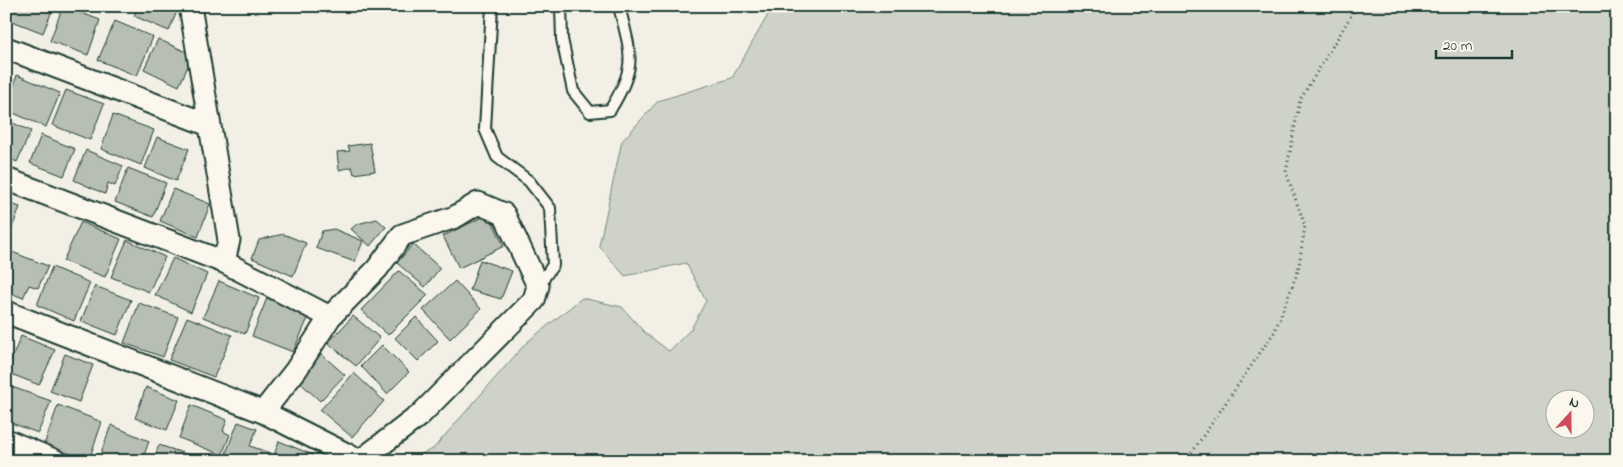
<svg xmlns="http://www.w3.org/2000/svg" width="1623" height="467" viewBox="0 0 1623 467" font-family="'Indie Flower',sans-serif">
<rect width="100%" height="100%" fill="#f2f0e5"/>
<filter id="ink" filterUnits="userSpaceOnUse"><feTurbulence type="fractalNoise" baseFrequency=".02" numOctaves="2"/><feDisplacementMap in="SourceGraphic" scale="10" xChannelSelector="R" yChannelSelector="G"/><feConvolveMatrix kernelMatrix="1 2 1 2 8 2 1 2 1" color-interpolation-filters="sRGB"/></filter>
<g filter="url(#ink)">
<path fill="#cfd2c8" stroke="#77887e" fill-rule="evenodd" d="M773,6H1617V461H405L433,449L526,343L582,298L622,307L644,332L669,351L691,329L706,301L686,263L625,276L599,246L622,141L658,101L732,78ZM1556,400H1586V430H1556Z"/>
<path fill="#b7beb3" stroke="#1f3d34" d="M12,6H54L43,33L7,19Z
M63,6L100,20L88,55L50,41Z
M138,6H179L169,31L134,16Z
M115,21L153,37L137,76L98,60Z
M158,39L193,55L179,86L144,69Z
M17,75L60,93L46,127L6,110Z
M6,76L11,78L6,91Z
M66,90L104,104L90,140L52,125Z
M113,115L154,130L141,165L101,149Z
M6,120L31,131L17,162L6,157Z
M41,135L75,149L64,176L30,163Z
M157,137L189,149L176,181L145,168Z
M370,143L375,171L354,174L352,167L339,170L337,152L350,151L348,146Z
M86,150L123,166L115,186L108,183L105,194L74,180Z
M128,168L166,183L153,217L115,202Z
M173,189L210,204L198,237L160,221Z
M6,202L20,207L7,241L6,240Z
M489,214L504,246L459,268L443,236Z
M377,219L386,227L370,246L351,229L357,224Z
M81,222L121,239L105,277L63,261Z
M334,229L363,241L355,262L316,248L322,231Z
M283,234L306,243L293,276L252,258L259,240Z
M127,240L165,257L149,292L111,277Z
M413,244L440,268L425,287L397,263Z
M7,250L48,266L38,288L29,285L23,298L6,291Z
M173,258L207,274L191,312L155,295Z
M480,260L512,271L501,299L470,290Z
M52,267L90,283L74,321L37,305Z
M399,271L428,295L388,335L361,310Z
M219,281L259,298L245,334L203,317Z
M455,281L481,309L450,339L423,310Z
M95,286L131,300L117,335L81,321Z
M267,298L309,316L293,352L252,336Z
M139,303L178,317L163,357L124,343Z
M353,316L380,338L356,366L328,343Z
M187,317L232,335L214,377L169,360Z
M416,317L438,341L418,361L395,338Z
M21,336L55,350L39,385L6,372Z
M382,345L409,372L387,394L361,366Z
M319,352L345,375L320,401L294,377Z
M65,354L93,365L79,402L50,391Z
M354,373L384,401L352,437L320,410Z
M12,387L51,401L38,433L6,421V403Z
M146,387L179,400L167,430L135,418Z
M58,405L102,422L89,460L44,445Z
M191,405L227,420L223,431L230,435L222,455L179,438Z
M238,422L257,429L250,446L270,453L267,461H246L226,453Z
M111,425L149,441L142,461H98Z
M279,441L313,455L310,461H272Z
M159,445L195,457L194,461H153Z"/>
<g fill="none" stroke-linecap="round" stroke-linejoin="round">
<defs>
<path id="lane" d="M492,6L485,129L497,157L529,181L550,208L553,265L538,286
M561,6L562,39L573,91L590,112L610,110C638,65 631,55 619,6"/>
<path id="street" d="M190,6L229,240L224,262L330,317
M6,48L209,125
M6,179L224,262
M6,312L263,412L360,461
M263,412L296,370L330,317L377,269L402,235L455,217L478,203L504,214L538,286L534,300L420,415L360,461
M6,440L56,461"/>
</defs>
<use href="#lane" stroke="#1f3d34" stroke-width="14"/>
<use href="#street" stroke="#1f3d34" stroke-width="25"/>
<path stroke="#1f3d34" stroke-width="3" stroke-dasharray="1 4" stroke-linecap="butt" d="M1186,461L1275,331L1298,271L1305,226L1286,172L1300,100L1357,6"/>
<use href="#lane" stroke="#fbf7ec" stroke-width="10"/>
<use href="#street" stroke="#fbf7ec" stroke-width="21"/>
</g>
</g>
<rect width="1623" height="467" fill="none" stroke="#fbf7ec" stroke-width="25"/>
<rect x="12" y="12" width="1598" height="442" fill="none" stroke="#1f3d34" stroke-width="2" filter="url(#ink)"/>
<g transform="translate(1570 414) rotate(21)"><circle r="24" fill="#fbf7ec" stroke="#a3ada2"/>
<path d="M0-4L9 19L0 12L-9 19Z" fill="#d1495b"/>
<text y="-8" font-size="14" font-weight="bold" text-anchor="middle" fill="#1f3d34">N</text>
</g>
<path d="M1436 50v8h76v-8" fill="none" stroke="#1f3d34" stroke-width="2.5"/>
<text x="1443" y="50" font-size="15" fill="#1f3d34" stroke="#fbf7ec" stroke-width="4" paint-order="stroke">20 m</text>
</svg>
